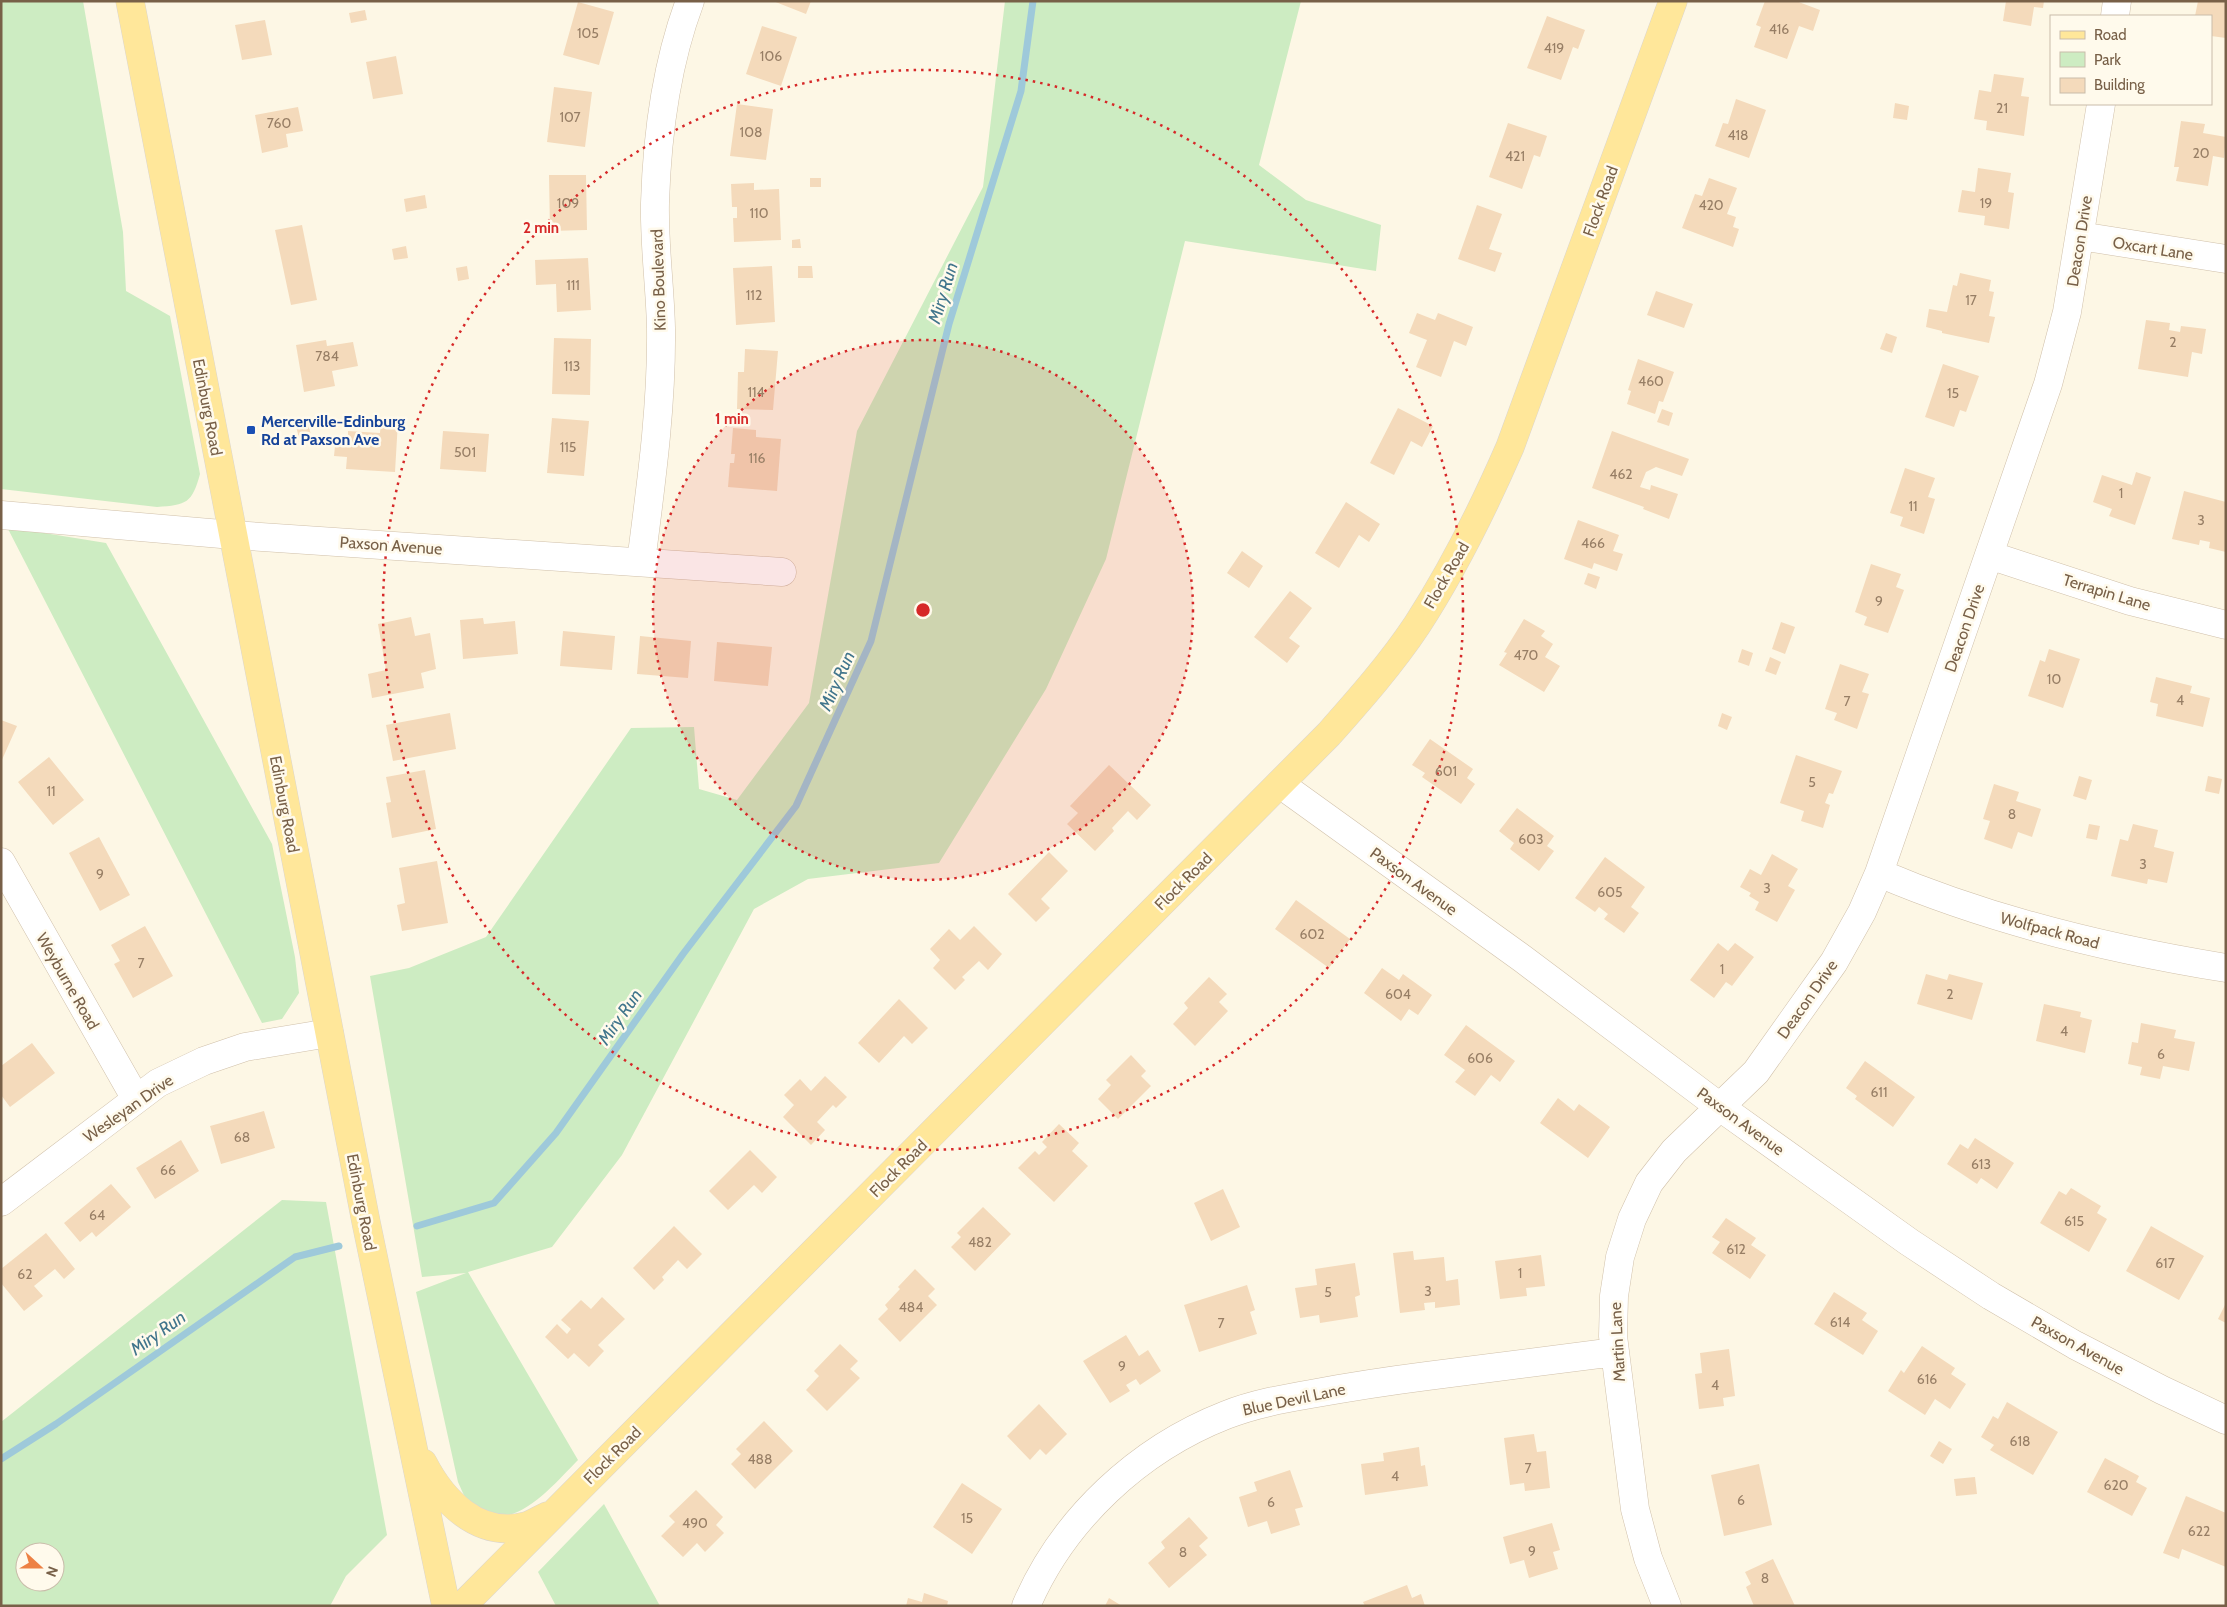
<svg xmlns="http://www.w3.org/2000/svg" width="2227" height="1607" viewBox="0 0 2227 1607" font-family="Cabin,sans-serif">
<rect width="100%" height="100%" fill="#fdf7e5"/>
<path fill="#cdecc2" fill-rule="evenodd" d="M1,1H83L123,232L126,291L170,316L200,474C192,503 187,505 157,507L1,489Z
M1005,1H1301L1259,165L1306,200L1381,225L1376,271L1185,241L1106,559L1046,689L939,863L808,879L754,909L622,1155L552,1247L468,1272L578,1460C552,1486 508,1542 469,1503C464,1497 461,1488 458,1482L416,1292L466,1273L422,1277L370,976L409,968L486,937L631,728L694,727L699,789L737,800L809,703L857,431L983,187Z
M7,527L106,543L272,844L295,957L299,993L282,1019L262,1023Z
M282,1200L326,1202L387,1535L346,1576L330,1606H1V1422ZM25,1552H55V1582H25Z
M604,1504L660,1606H556L538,1572Z"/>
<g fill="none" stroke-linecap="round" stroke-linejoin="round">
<path stroke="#9ec9da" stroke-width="7" d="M417,1226L494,1203L556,1133L683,954L796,806L871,641L949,324L1021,91L1033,1
M1,1459L56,1424L295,1257L339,1246"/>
</g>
<path fill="#f4dabb" d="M773,1H811L806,14Z
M1765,1H1796L1820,10L1813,31L1799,26L1787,59L1754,47L1761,27L1756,25Z
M2006,1H2044L2043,8L2034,7L2031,26L2003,21Z
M2198,1H2226V38L2211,36V16H2195Z
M578,2L614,12L599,65L563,55Z
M365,10L367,20L351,23L349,13Z
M1547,16L1585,30L1578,49L1573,47L1561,80L1527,68Z
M265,20L272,55L242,60L235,25Z
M762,26L797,37L781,86L746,74Z
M396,56L403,94L373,99L366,62Z
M1994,74L2024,78L2021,96L2029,97L2024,136L1986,130L1987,121L1974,119L1979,90L1991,92Z
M554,87L592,92L585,147L547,142Z
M1736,99L1766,110L1749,158L1715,146L1723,123L1728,124Z
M1895,103L1909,106L1907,120L1893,118Z
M737,104L773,109L766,160L730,156Z
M298,107L303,131L286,134L288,147L262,153L255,115Z
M2181,121L2205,124L2203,133L2226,137L2224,158L2213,156L2208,186L2176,181L2179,167H2174Z
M1508,123L1547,136L1540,157L1534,155L1522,189L1489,177Z
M1978,168L2011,173L2008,192L2014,193L2009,229L1984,225L1985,216L1958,212L1962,190L1975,192Z
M549,175H586L587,230L550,231Z
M810,178H821V187H810Z
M1709,178L1737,188L1727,214L1736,217L1733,227L1739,229L1733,247L1682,228L1695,194L1702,196Z
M754,183V190L779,189L781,240L734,242L733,218H737V207H732L731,184Z
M425,195L427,208L406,212L404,199Z
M1477,205L1502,214L1489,249L1502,253L1495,272L1458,259Z
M302,225L317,300L291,305L275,230Z
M800,239L801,248H792V240Z
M406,246L408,258L394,260L392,249Z
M588,258L591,310L557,312L556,284L536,285L535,260Z
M467,266L469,279L458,281L456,268Z
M772,266L775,322L736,325L733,268Z
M798,266H812L813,278H798Z
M1960,273L1991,280L1989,291L1994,292L1989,316L1995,317L1989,343L1942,333V331L1926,327L1929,309L1947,312L1953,285L1957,286Z
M1656,291L1693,304L1684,328L1647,315Z
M1417,313L1435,320L1438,313L1473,327L1466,346L1454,341L1441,377L1416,367L1427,340L1409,333Z
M2146,320L2170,323L2169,330L2180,332L2181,326L2206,329L2202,354L2192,352L2188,377L2138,369Z
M1886,333L1897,337L1892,353L1880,349Z
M554,338L591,339L590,395L552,394Z
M326,340L327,346L353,342L358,366L332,371L335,386L304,392L296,345Z
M745,349L778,351L773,410L737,409L738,372H744Z
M1638,359L1674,372L1663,402L1659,401L1655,414L1627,404L1631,391L1628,390Z
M1943,364L1979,376L1966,412L1960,410L1954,427L1925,417Z
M1398,408L1433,426L1422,447L1411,441L1394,475L1370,463Z
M1662,409L1673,413L1669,426L1657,422Z
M552,418L589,421L584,476L547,473Z
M381,420L398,421L395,472L346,469L347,457L334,456L336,437L348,438V431L380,433Z
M308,423L311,435L299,438L296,426Z
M733,428L756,430V437L781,439L777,491L728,487L730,463H734L735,454H731Z
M443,431L489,434L486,472L440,469Z
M1612,431L1689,459L1682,476L1656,467L1646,472L1640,487L1650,490L1651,485L1678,494L1669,519L1643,509L1644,507L1592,488Z
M1905,468L1935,478L1928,497L1935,499L1924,534L1900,526L1903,517L1890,513Z
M2136,472L2151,477L2135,525L2109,516L2112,509L2093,502L2102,475L2132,485Z
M2184,491L2226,502V552L2209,548L2210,542L2200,540L2199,545L2172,539Z
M1346,502L1380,524L1369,542L1359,535L1339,568L1315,553Z
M1578,520L1619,535L1613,551L1623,554L1617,571L1594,563L1592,569L1564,559Z
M1242,551L1263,566L1249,588L1227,573Z
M1871,564L1901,574L1896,587L1904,590L1888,633L1864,625L1867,617L1855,612Z
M1588,573L1600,577L1596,589L1584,584Z
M1290,591L1312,608L1289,638L1300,646L1287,663L1254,637Z
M411,617L415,636L430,633L436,669L421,673L424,688L372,698L368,674L386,670L378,624Z
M483,618L484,624L515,621L518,654L463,659L460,620Z
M1524,619L1545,631L1541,636L1553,644L1545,657L1560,666L1544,692L1499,665L1507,653L1504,652Z
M1781,622L1795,627L1785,654L1772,649Z
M563,631L615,636L612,670L560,666Z
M640,636L691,641L688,678L637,674Z
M717,642L772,647L768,686L714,681Z
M1742,649L1753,653L1749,666L1738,662Z
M2049,649L2080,659L2063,708L2028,696L2040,660L2045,662Z
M1770,657L1781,662L1776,675L1765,671Z
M1840,664L1869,674L1862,692L1869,694L1857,729L1834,720L1837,713L1825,709Z
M2156,677L2192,686L2190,693L2210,698L2203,727L2156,716L2158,704L2150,702Z
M450,713L456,749L393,761L386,725Z
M1722,713L1732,717L1727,730L1718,726Z
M1,720L17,726L1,762Z
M1430,739L1473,769L1467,778L1475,784L1461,804L1422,777L1425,773L1412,765Z
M1796,755L1842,771L1833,794L1829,793L1825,803L1830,805L1823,828L1801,821L1804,811L1780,803Z
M49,757L84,800L53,825L18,782Z
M1109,765L1151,805L1137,820L1128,811L1112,828L1114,831L1095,851L1067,824L1078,813L1070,806Z
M425,770L436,829L392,838L386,803L391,802L386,777Z
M2079,776L2092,780L2086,800L2073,796Z
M2208,776L2222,779L2219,794L2205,791Z
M1994,784L2019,792L2016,801L2041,809L2032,837L2018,832L2012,849L1984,839L1990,821L1983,819Z
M1517,808L1554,836L1547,846L1554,851L1539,871L1510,849L1514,843L1499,831Z
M2089,824L2100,826L2097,840L2086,838Z
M2133,824L2158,830L2154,847L2174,852L2167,883L2148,879L2147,884L2111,876L2120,839L2128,841Z
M99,837L130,895L100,911L69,853Z
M1049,852L1068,871L1041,899L1050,908L1036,922L1008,894Z
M1772,854L1798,869L1788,886L1795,890L1777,922L1755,910L1759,902L1749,896L1751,893L1740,887L1750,869L1761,875Z
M1605,857L1645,887L1631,907L1639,913L1624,933L1604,919L1608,914L1599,907L1595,912L1575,898Z
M437,861L448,923L402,931L397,905L405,903L399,868Z
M1296,900L1350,939L1329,968L1275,929Z
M145,926L173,976L133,998L114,964L120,961L111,945Z
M974,926L1002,954L988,970L979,961L962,977L965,980L955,990L933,968L940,960L930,949L949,929L960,940Z
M1718,943L1728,951L1735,943L1754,957L1732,986L1726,982L1714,998L1690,980Z
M1382,968L1399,980L1403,974L1432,995L1418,1015L1409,1009L1401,1021L1364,993Z
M1926,974L1947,980L1949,974L1983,983L1972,1020L1917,1004Z
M1209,977L1227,994L1219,1002L1228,1011L1195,1046L1173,1024L1188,1008L1184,1003Z
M899,999L928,1028L912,1044L904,1036L879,1063L858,1043Z
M2044,1004L2081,1012L2080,1017L2092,1020L2085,1053L2036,1041Z
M2141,1023L2176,1030L2174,1038L2195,1042L2189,1071L2163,1066L2160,1079L2140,1075L2142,1067L2128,1064L2132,1042L2138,1043Z
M1466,1025L1515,1061L1500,1082L1491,1075L1475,1096L1455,1082L1465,1070L1444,1055Z
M32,1043L55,1073L10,1107L1,1095V1066Z
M1131,1055L1146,1071L1141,1076L1151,1086L1118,1119L1098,1099L1111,1085L1106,1080Z
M1865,1061L1915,1097L1893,1127L1855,1099L1857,1096L1846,1088Z
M825,1076L847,1097L836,1108L833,1105L817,1122L825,1130L811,1145L783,1117L794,1105L784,1095L800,1079L811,1091Z
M1558,1098L1574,1111L1579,1104L1610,1127L1588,1158L1540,1123Z
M264,1111L275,1148L221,1164L210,1126Z
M1059,1124L1079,1143L1072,1151L1088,1166L1054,1202L1018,1168L1035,1151L1039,1155L1047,1147L1042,1142Z
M1975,1138L2014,1163L1997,1189L1981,1178L1977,1184L1947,1164L1960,1144L1968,1149Z
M181,1140L199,1171L155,1199L136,1168Z
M750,1150L777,1177L762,1193L754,1185L728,1210L709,1191Z
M111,1184L131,1207L96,1237L92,1232L80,1242L64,1223Z
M2071,1188L2101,1206L2097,1213L2107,1219L2089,1252L2040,1223L2059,1191L2066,1195Z
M1223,1189L1240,1227L1211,1241L1194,1203Z
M983,1207L1011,1234L975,1271L951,1247L961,1237L957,1233Z
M1726,1218L1756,1238L1751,1245L1766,1255L1750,1279L1712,1253L1720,1242L1712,1237Z
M674,1226L702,1254L687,1269L678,1260L662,1277L664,1280L654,1290L633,1268Z
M2151,1226L2204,1256L2179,1300L2126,1271Z
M46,1233L75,1269L64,1279L55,1269L34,1286L43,1296L24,1311L1,1283V1269Z
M1413,1251L1414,1260L1444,1257L1446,1281L1458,1279L1460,1305L1435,1308V1302L1424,1303L1425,1310L1400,1313L1393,1253Z
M1541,1255L1545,1286L1526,1288L1527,1296L1500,1299L1495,1261Z
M1355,1263L1360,1295L1355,1297L1358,1317L1320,1323L1319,1315L1300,1318L1295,1288L1317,1285L1315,1269Z
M915,1269L935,1289L928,1296L937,1305L900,1342L878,1319L888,1309L885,1305L900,1289L898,1287Z
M1247,1285L1255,1310L1250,1312L1257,1334L1199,1352L1184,1305Z
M1834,1292L1867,1313L1862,1320L1878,1331L1863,1355L1814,1324Z
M602,1297L625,1319L598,1345L604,1351L589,1367L574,1353L568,1359L545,1337L557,1324L567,1334L571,1329L561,1320L581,1300L591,1309Z
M2226,1303V1323L2218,1319Z
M1126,1335L1139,1356L1148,1350L1161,1371L1140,1385L1136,1379L1126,1385L1130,1391L1110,1403L1083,1361Z
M840,1344L858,1361L850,1369L860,1378L827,1411L806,1390L819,1376L814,1371Z
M1922,1346L1955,1368L1951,1374L1966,1384L1950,1409L1935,1399L1925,1415L1888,1391L1901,1370L1904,1373Z
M1729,1349L1735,1396L1723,1398L1724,1406L1699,1409L1695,1374L1702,1373L1700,1353Z
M2007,1402L2058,1432L2033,1475L1990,1450L1994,1445L1981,1437L1993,1416L1998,1419Z
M1039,1404L1067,1434L1046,1455L1040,1449L1030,1460L1007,1436Z
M764,1421L793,1451L755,1489L731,1464L741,1454L736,1449Z
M1534,1434L1537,1452L1546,1451L1550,1488L1525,1491L1524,1483L1510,1485L1504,1438Z
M1939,1441L1952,1449L1943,1464L1930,1456Z
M1419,1447L1421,1466L1425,1465L1428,1486L1365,1495L1361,1464L1384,1461L1383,1453Z
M2105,1458L2139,1476L2136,1482L2147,1488L2132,1516L2087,1492Z
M1759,1464L1772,1525L1724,1536L1711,1475Z
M1290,1470L1303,1507L1295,1509L1300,1525L1271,1534L1267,1521L1248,1527L1239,1497L1257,1491L1254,1482Z
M1975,1477L1977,1494L1956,1496L1954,1479Z
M962,1483L1002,1509L972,1554L933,1527Z
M696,1490L723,1517L716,1525L724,1533L705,1552L697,1543L683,1557L661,1536L675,1522L669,1516Z
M2186,1496L2226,1513V1567L2182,1549L2179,1559L2163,1553Z
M1189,1517L1208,1538L1199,1546L1207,1555L1169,1588L1148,1563L1165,1548L1161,1542Z
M1552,1523L1560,1550L1553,1552L1558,1569L1529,1578L1524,1560L1510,1564L1503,1537Z
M1773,1559L1795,1606H1754L1746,1587L1751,1584L1745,1572Z
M1407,1585L1412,1598L1421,1594L1425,1606H1365L1363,1602Z
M924,1593L948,1601L947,1606H906L908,1598L922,1602Z
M1109,1598L1122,1606H1105Z"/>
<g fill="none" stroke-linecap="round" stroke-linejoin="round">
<defs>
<path id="minor" d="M2115,16L2117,1
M2080,236L2226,259
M1,515L233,535L782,572
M1989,555L2130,601L2226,625
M641,562C651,484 662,406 661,328C660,286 654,244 655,203C657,135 666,65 690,1
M1280,784L1523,959L1720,1107L1909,1242L1991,1296L2075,1345L2162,1390L2226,1420
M1,862L136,1099
M1879,873C1989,920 2108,949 2226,968
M1,1202L158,1083L204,1061L245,1047L329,1033
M1026,1606C1063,1519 1139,1449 1226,1415C1254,1404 1282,1399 1311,1394C1349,1387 1388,1381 1427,1376C1489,1368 1552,1360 1615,1352
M1667,1606L1648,1558L1635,1509L1613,1336L1614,1296L1620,1257L1632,1219L1649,1183L1674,1151L1756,1072L1834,962L1862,912L1879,873L2048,384L2067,312L2101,104"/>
<path id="major" d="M130,1L366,1222L446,1606
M423,1463C442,1500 478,1539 526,1526C533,1524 540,1519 547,1516
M462,1606L1329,734C1360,699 1391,664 1417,625C1454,568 1483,509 1510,447L1673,1"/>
</defs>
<use href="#minor" stroke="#d0c0aa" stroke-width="29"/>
<use href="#major" stroke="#dcd6cf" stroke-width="29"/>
<use href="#minor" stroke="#fff" stroke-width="28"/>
<use href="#major" stroke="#ffe79a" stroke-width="28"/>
</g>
<circle cx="923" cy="610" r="270" fill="#d62828" fill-opacity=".12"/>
<g fill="none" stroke="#d62828" stroke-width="2.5" stroke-dasharray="2.5 5">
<circle cx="923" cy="610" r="270"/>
<circle cx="923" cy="610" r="540"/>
</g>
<rect fill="#1a4fb4" stroke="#fffaec" stroke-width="2" x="246" y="425" width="10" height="10" rx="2.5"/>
<g text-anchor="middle" stroke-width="5" stroke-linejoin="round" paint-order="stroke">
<g font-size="14" fill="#977e65">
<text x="1779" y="34">416</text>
<text x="588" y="38">105</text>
<text x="1554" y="53">419</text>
<text x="771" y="61">106</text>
<text x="2002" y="113">21</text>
<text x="570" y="122">107</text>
<text x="279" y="128">760</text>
<text x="751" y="137">108</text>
<text x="1738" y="140">418</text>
<text x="2201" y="158">20</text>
<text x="1515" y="161">421</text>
<text x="568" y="208">109</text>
<text x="1986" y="208">19</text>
<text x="1711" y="210">420</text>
<text x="759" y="218">110</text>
<text x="573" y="290">111</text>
<text x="754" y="300">112</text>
<text x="1971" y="305">17</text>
<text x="2173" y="347">2</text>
<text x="327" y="361">784</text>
<text x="572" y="371">113</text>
<text x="1651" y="386">460</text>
<text x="756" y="397">114</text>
<text x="1953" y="398">15</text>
<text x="568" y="452">115</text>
<text x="465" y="457">501</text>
<text x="757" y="463">116</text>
<text x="1621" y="479">462</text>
<text x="2121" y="498">1</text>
<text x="1913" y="511">11</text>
<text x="2201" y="525">3</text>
<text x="1593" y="548">466</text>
<text x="1879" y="606">9</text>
<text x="1526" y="660">470</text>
<text x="2054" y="684">10</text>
<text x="2180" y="705">4</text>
<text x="1847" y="706">7</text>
<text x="1446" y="776">601</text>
<text x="1812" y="787">5</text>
<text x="51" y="796">11</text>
<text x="2012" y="819">8</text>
<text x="1531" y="844">603</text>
<text x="2143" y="869">3</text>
<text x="100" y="879">9</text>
<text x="1767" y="893">3</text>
<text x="1610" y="897">605</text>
<text x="1312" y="939">602</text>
<text x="141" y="968">7</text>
<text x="1722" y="974">1</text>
<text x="1398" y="999">604</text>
<text x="1950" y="999">2</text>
<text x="2064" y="1036">4</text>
<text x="2161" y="1059">6</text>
<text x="1480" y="1063">606</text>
<text x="1879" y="1097">611</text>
<text x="242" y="1142">68</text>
<text x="1981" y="1169">613</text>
<text x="168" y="1175">66</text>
<text x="97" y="1220">64</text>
<text x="2074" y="1226">615</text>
<text x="980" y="1247">482</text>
<text x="1736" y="1254">612</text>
<text x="2165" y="1268">617</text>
<text x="1520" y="1278">1</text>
<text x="25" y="1279">62</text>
<text x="1428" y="1296">3</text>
<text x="1328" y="1297">5</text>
<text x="911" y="1312">484</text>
<text x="1840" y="1327">614</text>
<text x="1221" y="1328">7</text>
<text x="1122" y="1371">9</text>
<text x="1927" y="1384">616</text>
<text x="1715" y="1390">4</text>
<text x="2020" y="1446">618</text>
<text x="760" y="1464">488</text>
<text x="1528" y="1473">7</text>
<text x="1395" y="1481">4</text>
<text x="2116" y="1490">620</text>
<text x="1741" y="1505">6</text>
<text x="1271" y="1507">6</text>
<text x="967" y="1523">15</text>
<text x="695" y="1528">490</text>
<text x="2199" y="1536">622</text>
<text x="1532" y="1556">9</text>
<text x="1183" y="1557">8</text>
<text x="1765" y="1583">8</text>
</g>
<g font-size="16" fill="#786048" stroke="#fffaec">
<text transform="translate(1600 201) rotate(-70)" y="6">Flock Road</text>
<text transform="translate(2079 241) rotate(-81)" y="6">Deacon Drive</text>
<text transform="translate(2153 248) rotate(9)" y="6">Oxcart Lane</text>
<text transform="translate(658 280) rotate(-92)" y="6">Kino Boulevard</text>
<text transform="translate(208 407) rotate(79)" y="6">Edinburg Road</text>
<text transform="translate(391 545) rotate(4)" y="6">Paxson Avenue</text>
<text transform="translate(1446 575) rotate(-60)" y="6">Flock Road</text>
<text transform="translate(2107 592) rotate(17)" y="6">Terrapin Lane</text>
<text transform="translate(1964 628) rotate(-71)" y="6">Deacon Drive</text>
<text transform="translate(285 804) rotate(79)" y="6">Edinburg Road</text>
<text transform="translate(1183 881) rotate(-45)" y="6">Flock Road</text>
<text transform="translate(1414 881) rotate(36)" y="6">Paxson Avenue</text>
<text transform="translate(2050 930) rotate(15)" y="6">Wolfpack Road</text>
<text transform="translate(68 981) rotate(60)" y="6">Weyburne Road</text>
<text transform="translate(1807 999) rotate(-55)" y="6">Deacon Drive</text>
<text transform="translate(128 1108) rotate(-35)" y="6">Wesleyan Drive</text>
<text transform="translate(1741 1121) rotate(36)" y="6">Paxson Avenue</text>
<text transform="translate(898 1168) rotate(-45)" y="6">Flock Road</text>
<text transform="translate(362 1202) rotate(79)" y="6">Edinburg Road</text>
<text transform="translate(1617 1342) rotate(-93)" y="6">Martin Lane</text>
<text transform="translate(2078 1345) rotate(29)" y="6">Paxson Avenue</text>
<text transform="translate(1294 1399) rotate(-12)" y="6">Blue Devil Lane</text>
<text transform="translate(612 1455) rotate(-45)" y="6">Flock Road</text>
</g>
<g font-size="16" font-weight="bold" fill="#164399" stroke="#fffaec" text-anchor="start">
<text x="261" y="427">Mercerville-Edinburg<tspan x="261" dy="18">Rd at Paxson Ave</tspan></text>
</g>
<g font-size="18" font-style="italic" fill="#41758c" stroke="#fffaec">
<text transform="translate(943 293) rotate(-73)" y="6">Miry Run</text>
<text transform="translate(837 681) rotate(-66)" y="6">Miry Run</text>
<text transform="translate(620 1017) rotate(-55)" y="6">Miry Run</text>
<text transform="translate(158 1333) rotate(-35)" y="6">Miry Run</text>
</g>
</g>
<circle cx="923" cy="610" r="8" fill="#d62828" stroke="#fffaec" stroke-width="2.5"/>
<g font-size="15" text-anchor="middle" font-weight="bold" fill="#d62828" stroke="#fffaec" stroke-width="5" stroke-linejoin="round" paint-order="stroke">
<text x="541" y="233">2 min</text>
<text x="732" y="424">1 min</text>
</g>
<rect width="2227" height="1607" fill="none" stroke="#786048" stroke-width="5"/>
<rect x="2050" y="15" width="162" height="90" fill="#fffaec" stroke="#c9bcaa"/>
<rect x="2060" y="31" width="25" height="8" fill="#ffe79a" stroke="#c9bcaa"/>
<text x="2094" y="40" font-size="15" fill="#786048">Road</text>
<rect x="2060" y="52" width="25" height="15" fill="#cdecc2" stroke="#c9bcaa"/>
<text x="2094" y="65" font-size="15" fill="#786048">Park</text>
<rect x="2060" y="78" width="25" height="15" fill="#f4dabb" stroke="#c9bcaa"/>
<text x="2094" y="90" font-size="15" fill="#786048">Building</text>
<g transform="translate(40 1567) rotate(111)"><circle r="24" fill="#fffaec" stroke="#c9bcaa"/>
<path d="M0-4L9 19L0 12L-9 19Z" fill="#ed8144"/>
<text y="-8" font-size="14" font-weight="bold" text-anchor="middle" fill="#786048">N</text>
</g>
</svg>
